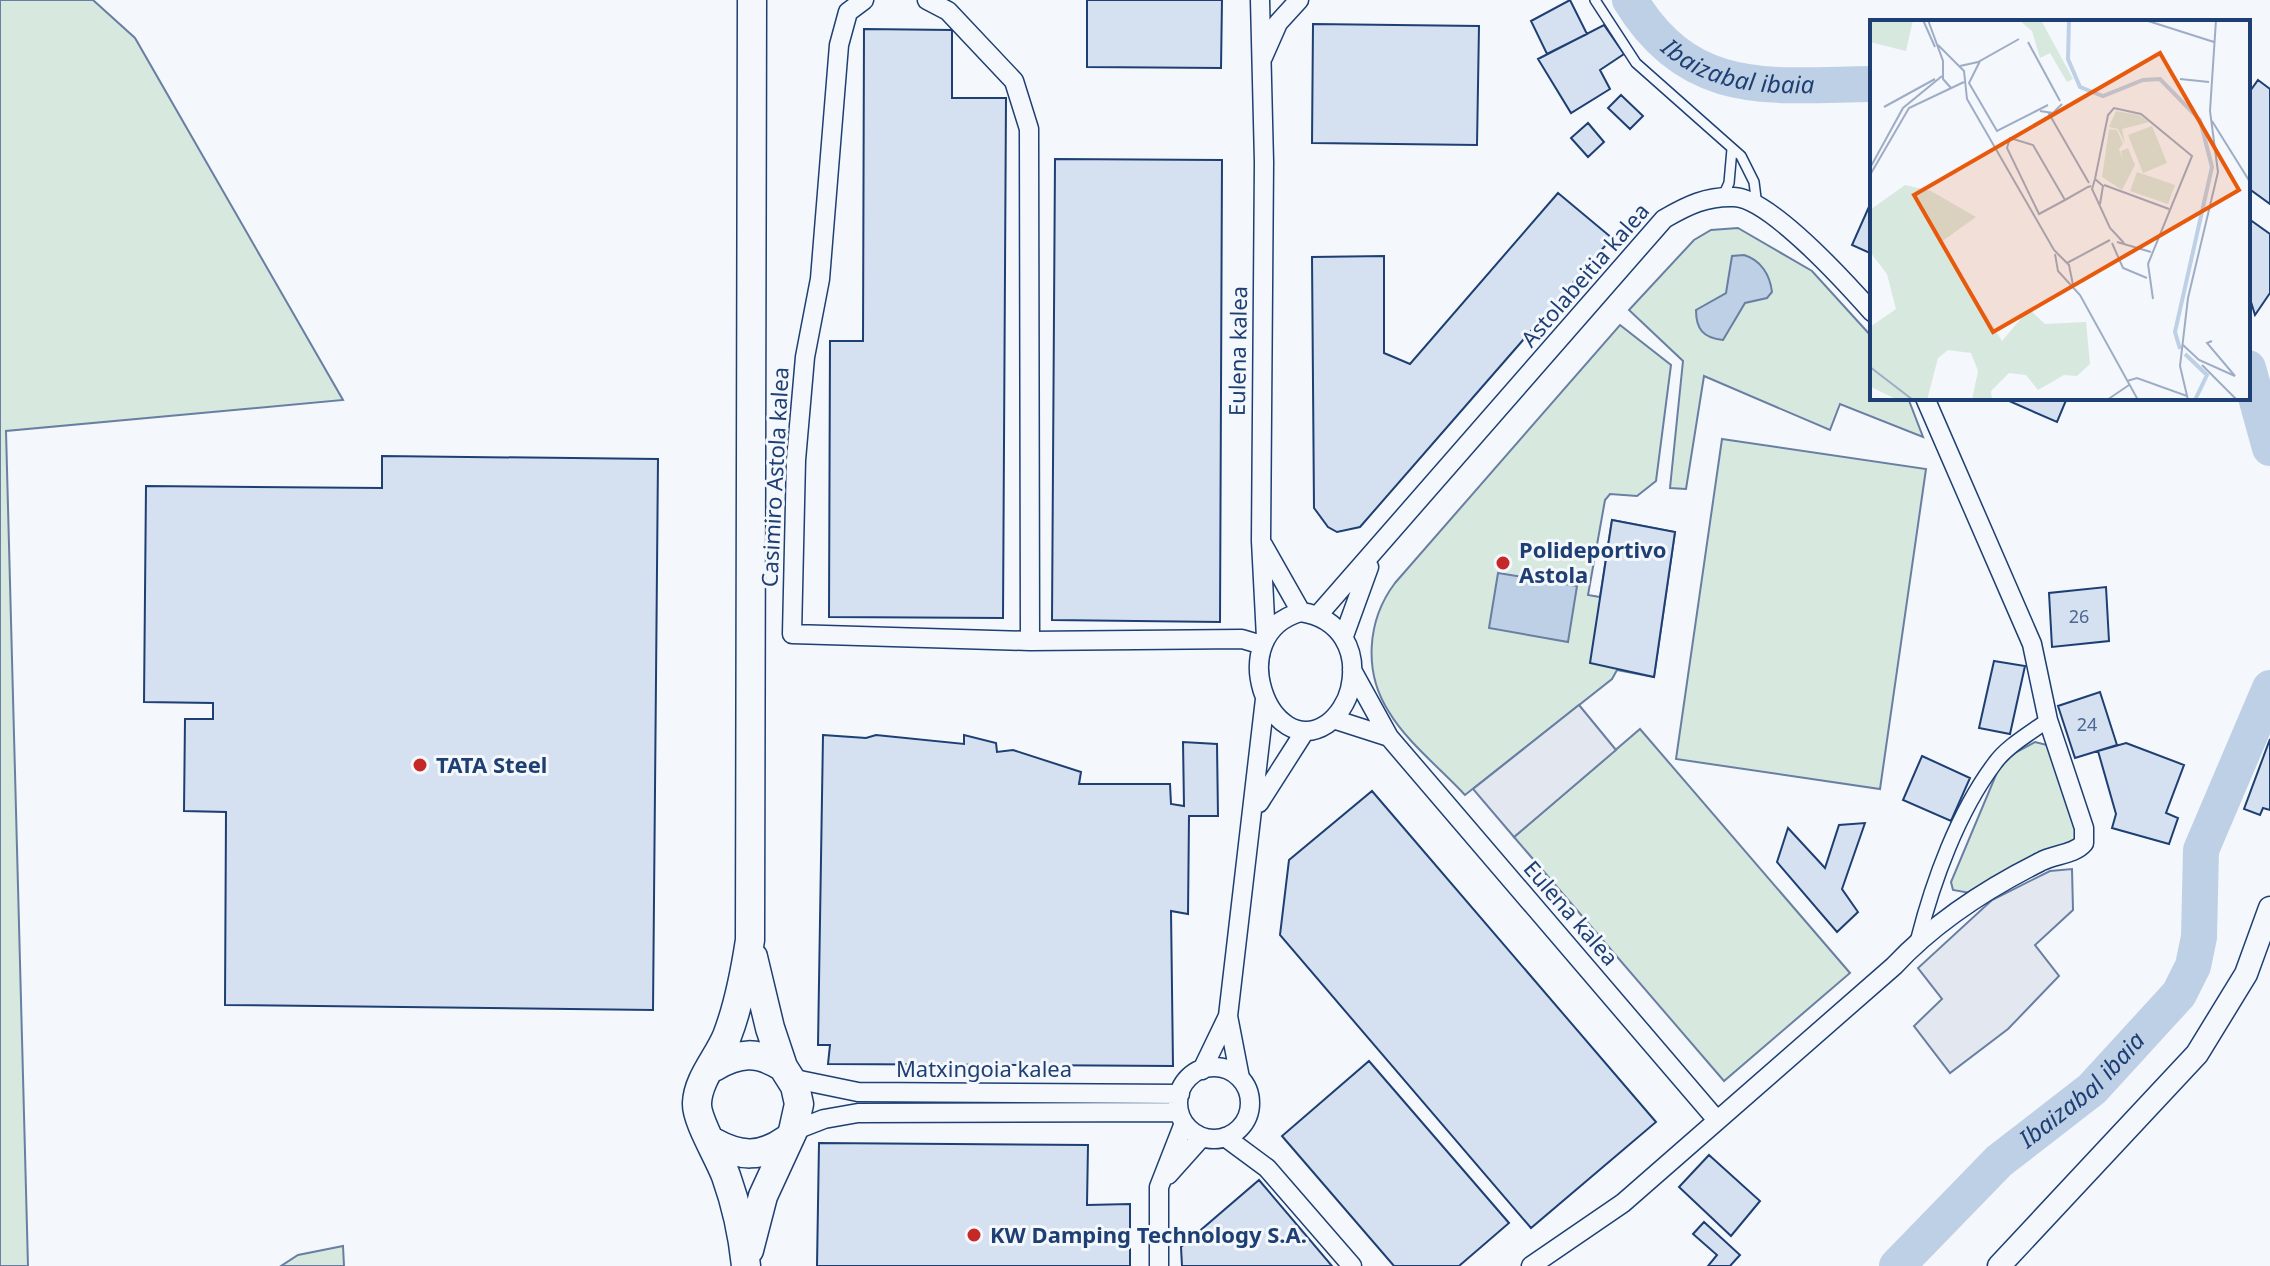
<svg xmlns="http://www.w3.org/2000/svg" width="2270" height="1266" viewBox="0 0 2270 1266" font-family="'Noto Sans',sans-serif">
<rect width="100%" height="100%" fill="#f4f7fb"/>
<path fill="#d7e8df" stroke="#687fa3" stroke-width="2" d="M0,0H93L135,38L343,400L6,431L28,1266H0Z
M1738,228L1812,271L1872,337V398H1908L1923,437L1840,404L1830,430L1704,376L1686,489L1670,488L1683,361L1629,310L1694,240L1711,230Z
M1620,325L1671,365L1656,481L1637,496L1610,494L1605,500L1588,595L1600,597L1612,520L1675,532L1654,677L1617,670L1612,679L1465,795C1442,770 1406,741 1389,712C1363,672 1367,620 1395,583Z
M1722,439L1926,469L1880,789L1676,759Z
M1640,729L1850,973L1724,1081L1514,837Z
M2035,742L2051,746L2078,820L2075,842L1970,893L1953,890L1951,882L1998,770L2011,755Z
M343,1246L344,1266H281L298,1255Z"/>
<path fill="#e3e8f0" stroke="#687fa3" stroke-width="2" d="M1579,705L1616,750L1514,837L1473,789Z
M2072,869L2073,910L2035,945L2059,976L2008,1029L1950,1073L1914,1026L1942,999L1918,968L1992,900L2050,871Z"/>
<path fill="#bed0e5" stroke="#687fa3" stroke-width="2" d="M1744,255C1761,260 1770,275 1772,292L1767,298L1745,303L1723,340C1703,338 1696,329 1696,310L1726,293L1732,256Z
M1498,573L1577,586L1568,642L1489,628Z"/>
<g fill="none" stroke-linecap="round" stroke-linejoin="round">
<g stroke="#bed0e5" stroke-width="36">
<path id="s1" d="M1630,0C1691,100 1771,85 1872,84"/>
<path d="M2248,368L2270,448"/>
<path id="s2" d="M1897,1266L1999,1161L2092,1089L2179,994L2193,966L2199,937L2201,850L2270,688"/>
</g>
</g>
<path fill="#d5e0f0" stroke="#1d3f73" stroke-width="2" d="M1087,0H1222L1221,68L1087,67Z
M1570,0L1587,34L1547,54L1531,21Z
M1313,24L1479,26L1477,145L1312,143Z
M1604,25L1624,54L1600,70L1610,89L1571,113L1538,59Z
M864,29L952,30V98H1006L1003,618L829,617L830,341H863Z
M2258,80L2270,89V204L2248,188V94Z
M1621,95L1643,116L1630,129L1608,108Z
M1588,123L1604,142L1588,157L1571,138Z
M1055,159L1222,160L1220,622L1052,620Z
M1558,193L1612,238L1360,527L1337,532L1328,527L1314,508L1312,257L1384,256V353L1410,364Z
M1872,200V254L1852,245Z
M2249,219L2270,234V293L2255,315L2248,292Z
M2010,398H2067L2057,422L2009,401Z
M382,456L658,459L653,1010L225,1005L226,812L184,811L185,719H213V703L144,702L146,486L382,488Z
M1612,520L1675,532L1654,677L1590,663Z
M2106,587L2109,641L2052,647L2049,593Z
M1994,661L2025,666L2010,734L1979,728Z
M2100,692L2117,745L2075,758L2058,706Z
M823,735L866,738L876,735L964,744V735L996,743L997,752L1013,750L1081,772L1079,784H1170L1171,804L1184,806L1183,742L1217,744L1218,816H1189L1188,914L1171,911L1173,1066L828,1064L830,1045H818Z
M2270,739V810L2263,808L2260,815L2244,809Z
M2126,743L2184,765L2166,813L2178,818L2169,844L2112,828L2116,814L2098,751Z
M1922,756L1970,778L1951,821L1903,800Z
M1372,791L1656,1122L1531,1228L1280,935L1289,860Z
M1865,823L1842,889L1858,912L1837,932L1777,862L1788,828L1825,868L1839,825Z
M1369,1061L1509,1223L1459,1266H1394L1282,1136Z
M819,1143L1088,1145L1087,1205L1130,1204V1266H817Z
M1709,1155L1760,1201L1731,1236L1679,1187Z
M1259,1180L1332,1266H1182L1181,1247Z
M1704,1222L1740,1255L1730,1266H1708L1717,1255L1693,1234Z"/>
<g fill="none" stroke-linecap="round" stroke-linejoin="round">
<defs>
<path id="service" d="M1595,0L1636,63L1741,156L1754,182L1757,206
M1723,196L1729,183L1732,149"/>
<path id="pedestrian" d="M1918,940C1933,881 1958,812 1995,763C2007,746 2032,732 2048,720"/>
<path id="minor" d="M864,0L848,12L839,45L820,279L805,357L796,460L792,634L1030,641L1242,639L1262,645
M927,0L948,11L1014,81L1029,129L1030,641
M1260,0L1264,162L1261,541L1266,638
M1263,57L1278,23L1299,0
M1263,545L1301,612
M1301,612C1340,618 1359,650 1350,689C1347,702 1338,716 1327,724C1270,762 1221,634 1301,612Z
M1319,614L1664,219C1688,205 1707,196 1734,197C1770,198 1848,285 1872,312
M1344,636L1369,567
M1352,670L1389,737L1716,1119
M1333,719L1389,737
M1259,803L1305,731
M1178 1103a36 36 0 1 1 72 0a36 36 0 1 1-72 0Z
M1202,1070L1228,1016
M790,1078L858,1092L1180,1094
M1240,1078L1228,1016L1265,699
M793,1131L824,1119L858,1113L1179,1112
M1225,1137L1267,1168L1352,1266
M1168,1175L1202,1137
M1159,1266V1187L1184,1123
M1531,1266L1623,1203L1894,966C1935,922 1986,889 2040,862C2054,854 2074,855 2084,843V828L2048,720L2032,644L1925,398"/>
<path id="tertiary" d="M1999,1266L2197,1054L2246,974L2270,908"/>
<path id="primary" d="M714,1067C739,1052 758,1051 783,1067
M713,1142C740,1157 761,1158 786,1140
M749,1250L763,1196L793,1131L799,1104L795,1086L783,1067L770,1028L753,957
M746,1266C743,1236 736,1204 726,1176C719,1157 696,1120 697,1103C698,1079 718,1058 727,1036C739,1005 745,973 750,940L752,0"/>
</defs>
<use href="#service" stroke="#1d3f73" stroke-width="12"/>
<use href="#pedestrian" stroke="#1d3f73" stroke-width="17"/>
<use href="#minor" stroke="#1d3f73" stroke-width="21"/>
<use href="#tertiary" stroke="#1d3f73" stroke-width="25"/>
<use href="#primary" stroke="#1d3f73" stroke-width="31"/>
<use href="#service" stroke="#f4f7fb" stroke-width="9"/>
<use href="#pedestrian" stroke="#f4f7fb" stroke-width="14"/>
<use href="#minor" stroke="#f4f7fb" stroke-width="18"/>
<use href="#tertiary" stroke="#f4f7fb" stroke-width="22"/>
<use href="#primary" stroke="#f4f7fb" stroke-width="28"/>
</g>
<g fill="#c62828" stroke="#f4f7fb" stroke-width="3">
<circle cx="1503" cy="563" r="8"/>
<circle cx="420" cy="765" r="8"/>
<circle cx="974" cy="1235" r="8"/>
</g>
<g text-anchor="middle" stroke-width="6" stroke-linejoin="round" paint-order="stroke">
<g font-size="18" fill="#4b6792">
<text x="2079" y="623">26</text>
<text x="2087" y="731">24</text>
</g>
<g font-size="22" fill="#1d3f73" stroke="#f4f7fb">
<text transform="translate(1585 275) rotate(-49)" y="8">Astolabeitia kalea</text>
<text transform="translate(1238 351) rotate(-89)" y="8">Eulena kalea</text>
<text transform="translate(775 477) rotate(-87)" y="8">Casimiro Astola kalea</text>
<text transform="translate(1571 913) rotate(49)" y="8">Eulena kalea</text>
<text x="984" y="1077">Matxingoia kalea</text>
</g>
<g font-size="22" font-weight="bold" fill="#1d3f73" stroke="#f4f7fb" text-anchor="start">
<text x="1519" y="558">Polideportivo<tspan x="1519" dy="25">Astola</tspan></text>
<text x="436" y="773">TATA Steel</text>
<text x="990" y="1243">KW Damping Technology S.A.</text>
</g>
<g font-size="24" font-style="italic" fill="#1d3f73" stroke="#f4f7fb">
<text dy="8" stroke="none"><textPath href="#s1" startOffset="136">Ibaizabal ibaia</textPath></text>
<text dy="8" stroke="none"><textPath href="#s2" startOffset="256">Ibaizabal ibaia</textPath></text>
</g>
</g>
<g transform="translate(1870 20)">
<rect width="380" height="380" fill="#f4f7fb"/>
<path d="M0,0H43L36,31L0,22ZM149,0H171L203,59L197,62L180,33L170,38L162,11ZM246,91L269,95L279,102L252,109L255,124L248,109L239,107ZM282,106L297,143L273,153L258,115ZM239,109L247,110L253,124L249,129L253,140L251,131L258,128L265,145L252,170L232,157ZM267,152L305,165L298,184L260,171ZM35,165L61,171L106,197L71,222L132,321L159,289L175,304L216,302L220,344L207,356L194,355L168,370L156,355L139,353L121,371L122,380H102L108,351L101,333L78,330L68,338L57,380H28L1,367L0,307L26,289L17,254L0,232V190Z" fill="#d7e8df"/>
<path fill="none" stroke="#bed0e5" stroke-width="4" d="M199,0L198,39L210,67L233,76L273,60L290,59L330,100L342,147L305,312L310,329M315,334L337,355L325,380"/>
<path fill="none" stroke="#9eadc5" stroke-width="2" d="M53,0L65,27M58,0L73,41V59L81,68M275,0L344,22M158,22L190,81M68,25L94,51L97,79L184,230L199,245L203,265M110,41L99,63L127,111L178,85M90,46L108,42L149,19M310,59L339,62M14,87L65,59M170,91L183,93L192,84M178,92L219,163M342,101L380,162M0,148L33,88L72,56M0,155L39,88L94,62M225,159L238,95L244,88L271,94L322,136L278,244L283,279M234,165L299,189M195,180L163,125L140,118L137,128L169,194L195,180L218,167L221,166M230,184L233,166L225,159L222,169L240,208L254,223M247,222L281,232M242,223L253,248L277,258M185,234L188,251L210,275L268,380M197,243L240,220M313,325L329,340L365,356L337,323L342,321M332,345L367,380M0,347L43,380M257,361L267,358L317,376M237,380L259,365M318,380L310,346L318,278L348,152L340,91L346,0"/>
<path fill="#e8590c" fill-opacity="0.15" stroke="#e8590c" stroke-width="4" d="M290,33L369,170L123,312L44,175Z"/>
<rect width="380" height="380" fill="none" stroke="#1d3f73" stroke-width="4"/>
</g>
</svg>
